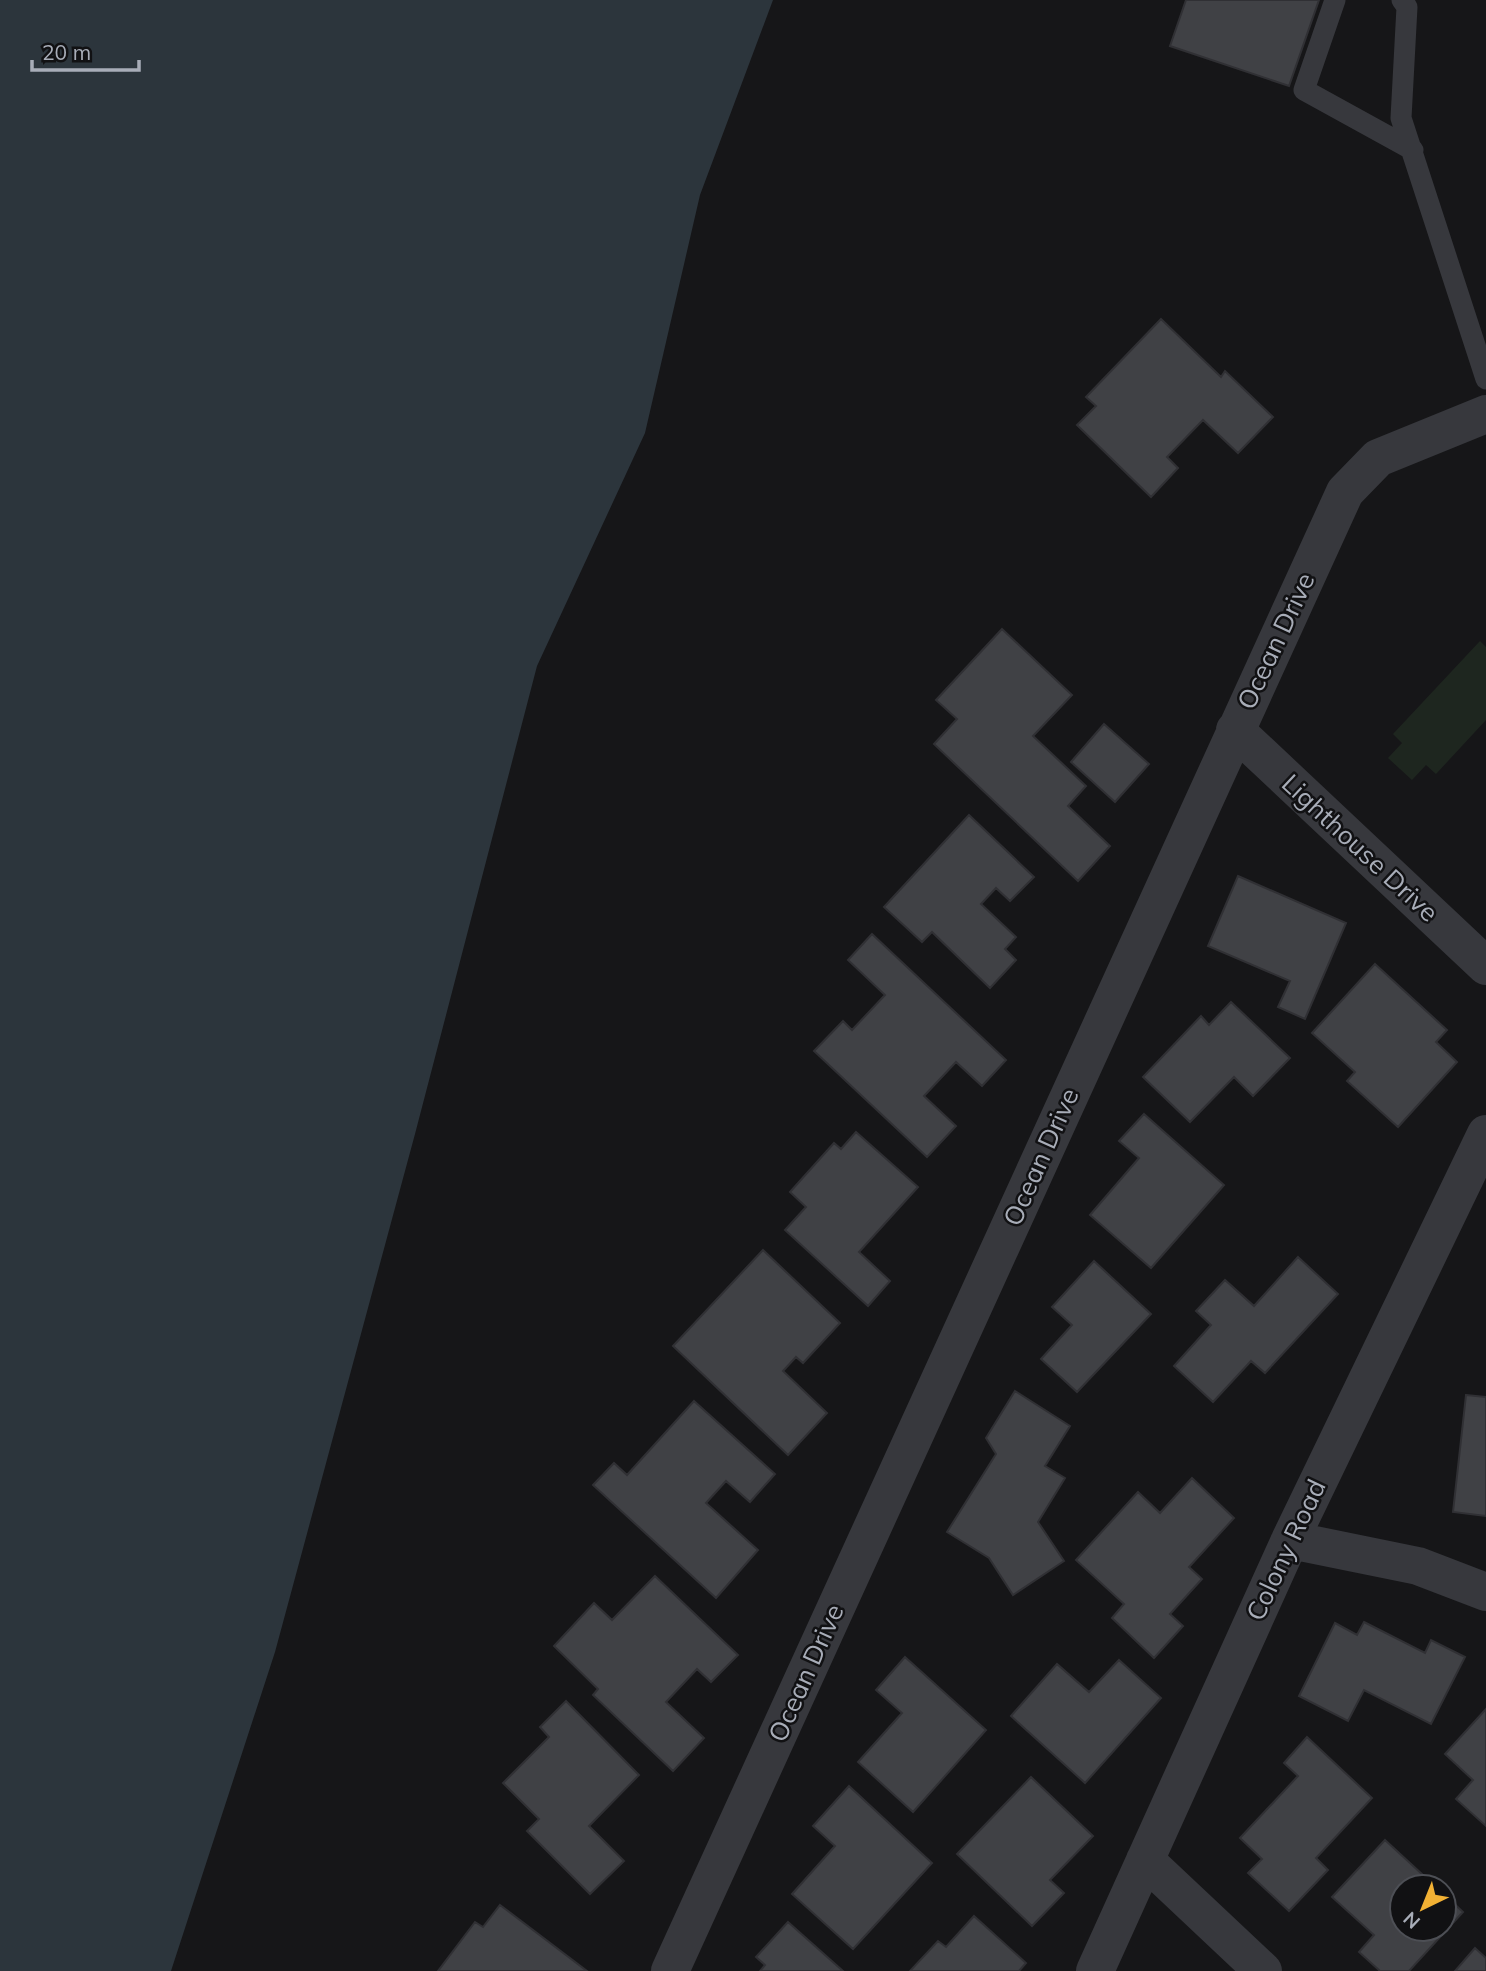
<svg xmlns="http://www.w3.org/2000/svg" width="1486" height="1971" viewBox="0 0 1486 1971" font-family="Mulish,sans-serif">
<rect width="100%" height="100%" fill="#161618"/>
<path fill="#1e261f" d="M1480,641L1486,647V720L1436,774L1426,765L1412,780L1388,758L1402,743L1393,734Z"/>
<path fill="#2c353c" d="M0,0H773L700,195L645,433L537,666L415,1134L275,1652L171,1971H0Z"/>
<path fill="#404145" stroke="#303034" stroke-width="2" d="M1186,0H1319L1289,86L1170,46Z
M1161,319L1221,377L1225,371L1273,417L1238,453L1203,420L1167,457L1178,468L1151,497L1077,425L1096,406L1086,397Z
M1002,629L1072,695L1033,736L1086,786L1068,806L1110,846L1078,881L934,744L957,719L936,700Z
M1104,724L1149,764L1115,802L1071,762Z
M969,815L1034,877L1010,901L996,888L981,904L1016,937L1005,949L1016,960L990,988L932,932L922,942L884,907Z
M1238,876L1346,923L1305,1019L1278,1007L1290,981L1208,946Z
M872,934L1006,1060L982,1086L956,1062L924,1096L956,1126L927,1157L814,1051L843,1021L852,1030L885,995L848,960Z
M1375,964L1447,1030L1436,1042L1457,1062L1398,1127L1347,1081L1355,1072L1312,1033Z
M1231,1002L1290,1058L1253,1096L1234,1077L1190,1122L1143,1077L1201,1016L1209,1025Z
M1144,1114L1224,1185L1151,1268L1090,1215L1139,1158L1119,1141Z
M856,1132L918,1187L859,1252L890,1281L868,1306L785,1230L806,1207L790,1192L834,1143L841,1149Z
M763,1250L840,1323L803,1363L796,1357L783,1371L827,1413L788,1455L673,1346Z
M1298,1257L1338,1294L1265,1373L1251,1361L1213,1402L1174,1366L1211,1325L1196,1311L1225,1280L1254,1306Z
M1094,1261L1151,1314L1077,1392L1041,1359L1072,1325L1052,1307Z
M1015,1391L1070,1426L1045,1466L1065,1478L1038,1522L1064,1561L1013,1595L989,1558L947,1532L996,1454L986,1438Z
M1466,1395L1486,1397V1516L1453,1512Z
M694,1401L775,1474L750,1502L726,1481L706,1503L758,1550L716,1598L593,1485L614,1463L627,1475Z
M1192,1478L1234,1518L1189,1567L1202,1579L1170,1614L1183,1626L1154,1658L1112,1618L1124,1604L1076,1560L1138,1492L1160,1513Z
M655,1576L738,1655L711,1682L697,1669L666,1702L704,1738L673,1771L593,1695L598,1689L554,1646L594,1603L612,1620Z
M1364,1622L1425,1653L1431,1640L1465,1657L1431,1724L1364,1690L1348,1721L1299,1696L1335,1623L1357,1635Z
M905,1657L986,1730L913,1812L858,1762L902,1713L876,1690Z
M1119,1660L1161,1698L1085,1783L1011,1716L1057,1664L1089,1692Z
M566,1701L639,1775L589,1826L624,1861L590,1894L527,1831L539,1819L503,1783L549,1737L540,1727Z
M1486,1709V1826L1456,1799L1473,1780L1445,1754Z
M1307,1737L1372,1798L1316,1858L1328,1870L1289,1911L1248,1873L1262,1859L1240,1838L1298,1776L1284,1763Z
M1031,1777L1093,1836L1050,1880L1064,1893L1032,1926L957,1854Z
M849,1786L932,1863L853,1949L792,1894L835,1846L813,1826Z
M1385,1840L1436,1887H1402V1929H1444V1894L1463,1912L1409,1971H1380L1359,1952L1374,1935L1332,1897Z
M500,1905L587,1971H438L475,1922L483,1927Z
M974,1916L1026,1963L1019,1971H910L938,1941L946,1947Z
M788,1922L843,1971H760L765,1965L756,1957Z
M1475,1948L1486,1958V1971H1455Z"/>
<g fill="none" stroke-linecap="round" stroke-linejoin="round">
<path stroke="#37383d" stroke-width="21" d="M1335,0L1304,90L1413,150
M1402,0L1407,7L1401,118L1486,379"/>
<path stroke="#37383d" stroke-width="38" d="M1235,730L1486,966
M1290,1540L1418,1566L1486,1592
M1145,1860L1263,1971
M670,1971L1345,492L1378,458L1486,414
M1095,1971L1290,1540L1486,1134"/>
</g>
<g text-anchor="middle" stroke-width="5" stroke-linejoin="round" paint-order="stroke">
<g font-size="26" fill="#a8adb8" stroke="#111113">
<text transform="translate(1276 641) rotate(-65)" y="9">Ocean Drive</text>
<text transform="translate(1360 848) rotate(43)" y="9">Lighthouse Drive</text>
<text transform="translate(1041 1157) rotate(-66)" y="9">Ocean Drive</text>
<text transform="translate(1286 1550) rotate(-65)" y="9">Colony Road</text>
<text transform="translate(806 1673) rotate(-66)" y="9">Ocean Drive</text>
</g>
</g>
<g transform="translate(1423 1908) rotate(223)"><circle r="33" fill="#111113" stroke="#4d4f55" stroke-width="2"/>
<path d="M0-5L12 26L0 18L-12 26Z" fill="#f2b134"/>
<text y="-10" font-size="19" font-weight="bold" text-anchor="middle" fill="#a8adb8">N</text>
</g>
<path d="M32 60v10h107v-10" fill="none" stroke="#a8adb8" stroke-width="3.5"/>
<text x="42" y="60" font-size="21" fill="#a8adb8" stroke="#111113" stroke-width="5" paint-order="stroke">20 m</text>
</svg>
